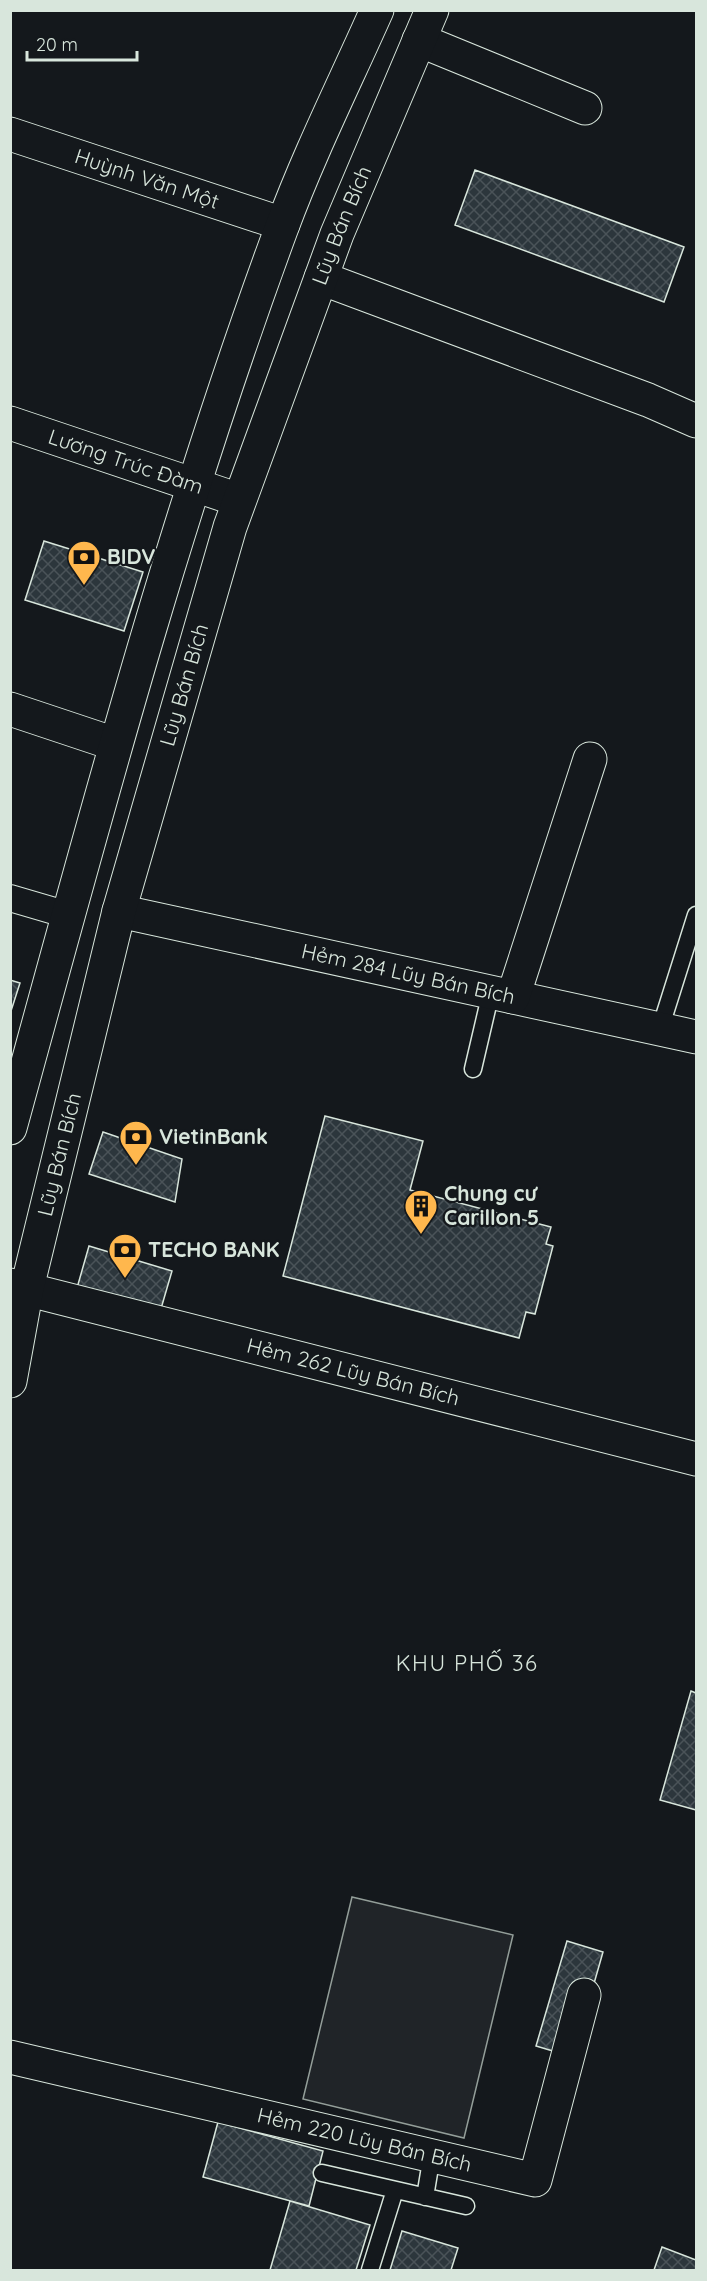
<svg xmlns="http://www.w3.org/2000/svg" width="707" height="2281" viewBox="0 0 707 2281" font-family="Quicksand,sans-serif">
<defs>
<pattern id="building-cross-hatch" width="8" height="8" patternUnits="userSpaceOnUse" patternTransform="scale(1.5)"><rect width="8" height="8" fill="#2c363c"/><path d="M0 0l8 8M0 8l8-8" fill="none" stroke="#4a5358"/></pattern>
</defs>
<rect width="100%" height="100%" fill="#14181c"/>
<path fill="#202428" stroke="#939e99" stroke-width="1.5" d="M352,1897L513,1935L464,2138L303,2099Z"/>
<path fill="url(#building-cross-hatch)" stroke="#d8e6dc" stroke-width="1.5" d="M475,170L684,247L664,302L455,225Z
M44,541L143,572L124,631L25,600Z
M10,980L20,983L10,1014Z
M325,1116L423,1141L410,1190L551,1227L546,1244L553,1246L535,1314L526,1312L519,1338L283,1276Z
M103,1132L182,1159L175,1202L89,1174Z
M89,1246L172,1271L160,1312L77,1288Z
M691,1691L696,1693V1810L660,1800Z
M567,1941L603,1952L573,2057L536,2046Z
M218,2122L323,2151L309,2206L203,2177Z
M290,2201L370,2225L356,2270H270Z
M402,2231L458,2248L451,2270H390Z
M662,2247L696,2260V2270H654Z"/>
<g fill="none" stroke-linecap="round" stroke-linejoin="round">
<defs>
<path id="service" d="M660,1029L696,915
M473,1069L491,992
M322,2173L466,2206
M425,2197L432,2155
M370,2270L395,2190"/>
<path id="pedestrian" d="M10,898L68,915"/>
<g id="minor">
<path d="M419,40L585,108"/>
<path id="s1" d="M10,134L283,224"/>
<path d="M321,278L648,400L696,421"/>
<path id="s2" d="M10,423L239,500"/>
<path d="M10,709L115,744"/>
<path id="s3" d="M119,911L696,1037"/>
<path d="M513,997L590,759"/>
<path id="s4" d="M10,1285L696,1459"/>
<path id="s5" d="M10,2057L535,2180L584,1995"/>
</g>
<g id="secondary">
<path d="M10,1128C93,825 173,522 282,227C309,154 345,82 377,10"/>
<path id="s6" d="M10,1381L27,1288L119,911L230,527L337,234L432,10"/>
</g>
</defs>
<use href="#service" stroke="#d8e6dc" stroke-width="19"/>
<use href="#pedestrian" stroke="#d8e6dc" stroke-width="28"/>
<use href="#minor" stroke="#d8e6dc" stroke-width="35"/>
<use href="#secondary" stroke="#d8e6dc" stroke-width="35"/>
<use href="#service" stroke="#14181c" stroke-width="16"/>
<use href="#pedestrian" stroke="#14181c" stroke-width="26"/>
<use href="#minor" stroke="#14181c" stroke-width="33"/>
<use href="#secondary" stroke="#14181c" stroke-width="33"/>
</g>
<defs>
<symbol id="bank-pin" viewBox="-11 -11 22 30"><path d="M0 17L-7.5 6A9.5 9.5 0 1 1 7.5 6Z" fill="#ffb74d" stroke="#14181c"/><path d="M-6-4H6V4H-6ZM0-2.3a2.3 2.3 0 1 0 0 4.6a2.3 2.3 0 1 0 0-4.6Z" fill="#111"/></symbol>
<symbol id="building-pin" viewBox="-11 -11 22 30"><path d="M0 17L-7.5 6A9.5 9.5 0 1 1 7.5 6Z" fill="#ffb74d" stroke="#14181c"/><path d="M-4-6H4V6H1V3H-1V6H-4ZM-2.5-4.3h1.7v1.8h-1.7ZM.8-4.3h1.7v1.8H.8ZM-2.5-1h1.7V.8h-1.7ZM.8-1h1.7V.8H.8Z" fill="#111"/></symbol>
</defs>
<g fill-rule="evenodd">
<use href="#bank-pin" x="65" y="538" width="38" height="52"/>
<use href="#bank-pin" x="117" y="1118" width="38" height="52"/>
<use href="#building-pin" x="402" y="1187" width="38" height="52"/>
<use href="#bank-pin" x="106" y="1231" width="38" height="52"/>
</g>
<g text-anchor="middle" stroke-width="4.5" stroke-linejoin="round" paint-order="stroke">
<g font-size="21" fill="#d8e6dc" stroke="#14181c">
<text dy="7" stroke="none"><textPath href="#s1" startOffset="144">Huỳnh Văn Một</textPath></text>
<text dy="7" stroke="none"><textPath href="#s6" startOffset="1204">Lũy Bán Bích</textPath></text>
<text dy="7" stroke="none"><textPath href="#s2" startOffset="122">Lương Trúc Đàm</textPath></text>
<text dy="7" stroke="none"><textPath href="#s6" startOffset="718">Lũy Bán Bích</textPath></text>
<text dy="7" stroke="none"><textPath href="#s3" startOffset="296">Hẻm 284 Lũy Bán Bích</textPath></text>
<text dy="7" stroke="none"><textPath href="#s6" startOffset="232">Lũy Bán Bích</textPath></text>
<text dy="7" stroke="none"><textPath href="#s4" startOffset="354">Hẻm 262 Lũy Bán Bích</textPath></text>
<text dy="7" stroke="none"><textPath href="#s5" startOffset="364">Hẻm 220 Lũy Bán Bích</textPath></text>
</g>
<g font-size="21" font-weight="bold" fill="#d8e6dc" stroke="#14181c" text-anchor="start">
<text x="107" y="564">BIDV</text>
<text x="159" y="1144">VietinBank</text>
<text x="444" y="1201">Chung cư<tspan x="444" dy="24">Carillon 5</tspan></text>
<text x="148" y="1257">TECHO BANK</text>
</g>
<g font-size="22" letter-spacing="1.5" fill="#d8e6dc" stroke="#14181c">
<text x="467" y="1671">KHU PHỐ 36</text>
</g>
</g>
<rect width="707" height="2281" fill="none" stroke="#d8e6dc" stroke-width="24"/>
<path d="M27 51v9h110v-9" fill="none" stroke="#d8e6dc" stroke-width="3"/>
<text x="36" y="51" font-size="18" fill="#d8e6dc" stroke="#14181c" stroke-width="4.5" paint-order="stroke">20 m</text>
</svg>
